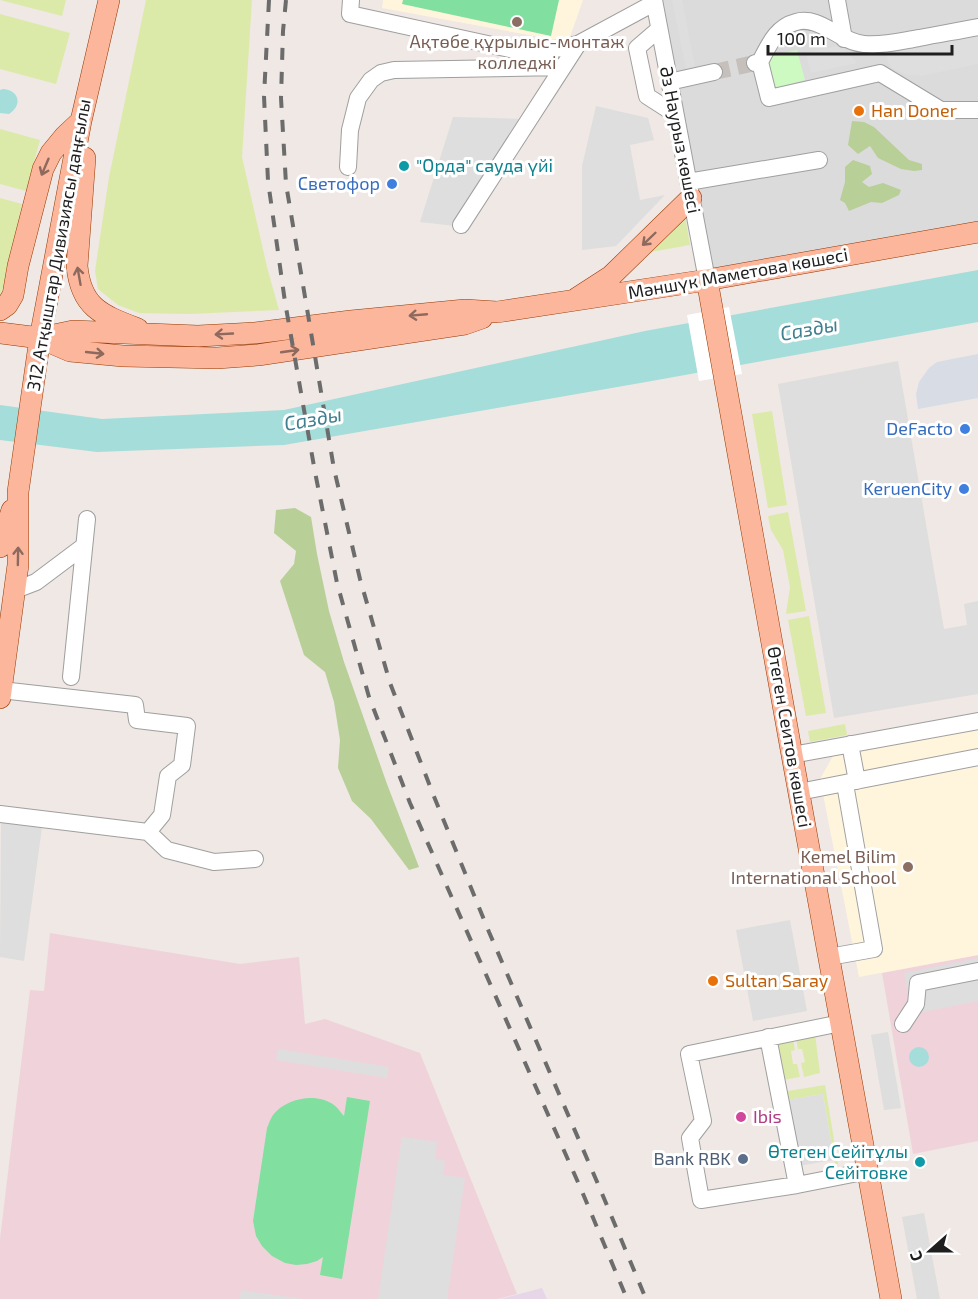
<svg xmlns="http://www.w3.org/2000/svg" width="978" height="1299" viewBox="0 0 978 1299" font-family="'Exo 2',sans-serif">
<rect width="100%" height="100%" fill="#efe8e4"/>
<path fill="#dcdbdb" d="M654,0H978V232L707,280Z"/>
<path fill="#f0d3da" d="M50,933L240,964L299,957L305,1024L325,1019L420,1053L517,1294L498,1299H0V1239L30,990L44,991Z
M978,955V1141L913,1154L882,973Z"/>
<path fill="#e6d6e8" d="M542,1288L547,1299H500Z"/>
<path fill="#fff5dd" d="M383,0H583L570,37L556,40L382,8Z
M978,729V955L859,977L820,779L833,756Z"/>
<path fill="#dceaa9" d="M0,0H66L62,16Z
M146,0H252L242,157L267,267L279,310L189,314L139,313L118,305L98,289L95,271L109,177Z
M0,14L70,33L56,84L0,69Z
M0,129L40,140L26,191L0,184Z
M0,198L22,204L5,283L0,295Z
M684,210L690,245L645,253Z
M772,411L787,505L768,508L752,414Z
M788,512L806,611L786,614L790,587L783,550L771,530L768,516Z
M809,616L826,713L806,716L788,620Z
M845,724L847,735L810,742L808,731Z
M795,1033L815,1034L820,1073L804,1077L801,1063L805,1062L802,1049H798Z
M792,1034L795,1050L791,1051L793,1064H797L800,1077L783,1080L775,1042Z
M825,1085L838,1164H835L823,1094L787,1100V1093L788,1091Z"/>
<path fill="#b8cf98" d="M852,121L864,122L874,127L909,160L922,164V170L914,171L901,169L878,158L870,146L858,154L848,145Z
M853,160L870,166L872,174L862,182L869,187L883,183L901,190L899,195L882,203L871,202L849,211L845,203L840,200L845,182V167Z
M295,508L311,517L317,554L329,611L344,662L387,784L419,867L409,870L371,819L352,801L338,768L340,740L334,702L325,672L304,655L280,581L294,564L296,551L274,533L276,510Z"/>
<path fill="#cdfac0" d="M797,50L805,80L776,88L768,57Z"/>
<path fill="#81df9f" d="M403,0H559L551,36L402,4Z
M347,1097L370,1101L342,1279L320,1275L323,1257L317,1261L307,1264L296,1265L285,1263L272,1256L262,1246L256,1236L253,1221L267,1128C269,1124 270,1119 273,1115C286,1098 317,1092 334,1105C338,1108 341,1113 344,1116Z"/>
<path fill="#dedede" d="M672,0H682L695,67L686,69Z
M978,33V64L921,76L907,75L892,68L888,62L886,50Z
M840,45L857,63L811,73L806,53Z
M596,106L648,118L654,140L630,145L640,200L665,195L616,246L582,250V166Z
M453,117L525,119L455,226L420,222Z
M898,361L944,629L967,625L964,604L978,601V694L834,718L778,384Z
M1,822L42,827L24,961L0,957Z
M790,920L807,1011L753,1021L736,930Z
M978,958V1001L912,1014L904,973Z
M888,1032L901,1108L884,1110L871,1035Z
M278,1049L389,1067L387,1078L276,1060Z
M823,1094L834,1160L798,1166L787,1100Z
M402,1137L437,1142L435,1159L445,1161L443,1175L465,1178L447,1299H378Z
M924,1213L940,1299H917L902,1217Z
M241,1290L303,1299H240Z"/>
<path fill="#d8dce5" d="M978,354V398L918,409L916,394L919,382L929,368L937,362Z"/>
<path fill="#a4ddd9" d="M3,89C19,90 23,105 9,114L0,113V90Z
M978,270V322L646,382L284,445L97,452L0,440V405L102,419L284,410L645,331Z
M909 1057a10 10 0 1 1 20 0a10 10 0 1 1-20 0Z"/>
<path fill="#fff" d="M729,307L742,374L699,381L687,315Z"/>
<g fill="none" stroke-linecap="round" stroke-linejoin="round">
<path stroke="#c5c0bc" stroke-width="16" stroke-dasharray="16 8" stroke-linecap="butt" d="M714,72L755,63"/>
<defs>
<path id="minor" d="M351,0L350,14L519,51C541,53 557,49 578,44
M654,0L707,280
M837,0L844,39
M659,29L637,48L647,96L675,114
M760,62L769,98L880,73L941,110H978
M755,63L760,62C769,45 776,27 796,22C820,15 839,42 864,44C883,46 901,41 919,38C939,34 958,31 978,27
M669,82L714,72
M348,167L350,130L358,98L371,80L381,73L394,70L563,67
M688,182L819,160
M461,225L578,44L654,3
M15,586L23,587L36,582L84,546
M71,677L87,519
M1,690L135,705L137,720L187,726L182,765L168,776L162,815L148,832
M850,744L857,781
M792,755L978,721
M799,792L978,757
M0,814L148,832L167,850L214,862L255,859
M829,957L874,949L845,784
M841,1023L689,1054L703,1121L690,1138L701,1200L797,1185L868,1171
M903,1024L916,1004L918,983L978,971
M768,1037L797,1185"/>
<path id="major" d="M85,158L77,266C81,308 102,315 138,329
M707,280L792,755L891,1299
M577,298L611,276L691,198
M0,310L7,305L13,295L18,266L43,169L51,153L65,136L81,121
M0,333L40,338L70,351L123,356L217,358L258,355L465,324L482,318
M40,338L73,331L198,336L255,333L351,321L465,310L497,312L707,280L978,232
M0,547L12,510
M0,698L18,565V492L40,338L81,121L109,0"/>
</defs>
<use href="#minor" stroke="#9f9f9f" stroke-width="18"/>
<use href="#major" stroke="#983800" stroke-width="22"/>
<use href="#minor" stroke="#fff" stroke-width="16"/>
<use href="#major" stroke="#fcb69c" stroke-width="21"/>
<path stroke="#6c6c6c" stroke-width="4" stroke-dasharray="12 12" stroke-linecap="butt" d="M269,0L264,96L268,181L285,302L315,472L337,583L369,697L410,803L581,1189L627,1299
M286,0L283,31L281,98L286,184L334,469L360,579L390,683L433,794L489,932L598,1184L646,1299"/>
</g>
<defs><path id="oneway-shaft" d="M-6 0H5M1.5-3L5.5 0L1.5 3" fill="none" stroke-width="1.6" stroke-linecap="round" stroke-linejoin="round" transform="scale(1.5)"/></defs>
<g stroke="#8d6a5d">
<use href="#oneway-shaft" transform="translate(45 167) rotate(113)"/>
<use href="#oneway-shaft" transform="translate(649 239) rotate(136)"/>
<use href="#oneway-shaft" transform="translate(79 276) rotate(-100)"/>
<use href="#oneway-shaft" transform="translate(418 315) rotate(175)"/>
<use href="#oneway-shaft" transform="translate(224 334) rotate(177)"/>
<use href="#oneway-shaft" transform="translate(290 351) rotate(-8)"/>
<use href="#oneway-shaft" transform="translate(95 353) rotate(6)"/>
<use href="#oneway-shaft" transform="translate(18 556) rotate(-89)"/>
</g>
<g fill="#8d6e63" stroke="#fff" stroke-width="2">
<circle cx="517" cy="22" r="6"/>
<circle cx="908" cy="867" r="6"/>
</g>
<g fill="#e8710a" stroke="#fff" stroke-width="2">
<circle cx="859" cy="111" r="6"/>
<circle cx="713" cy="981" r="6"/>
</g>
<g fill="#0f9aa8" stroke="#fff" stroke-width="2">
<circle cx="404" cy="166" r="6"/>
<circle cx="920" cy="1162" r="6"/>
</g>
<g fill="#3f7fe0" stroke="#fff" stroke-width="2">
<circle cx="392" cy="184" r="6"/>
<circle cx="965" cy="429" r="6"/>
<circle cx="964" cy="489" r="6"/>
</g>
<circle fill="#d1479c" stroke="#fff" stroke-width="2" cx="741" cy="1117" r="6"/>
<circle fill="#5c6f8a" stroke="#fff" stroke-width="2" cx="743" cy="1159" r="6"/>
<g text-anchor="middle" stroke-width="6" stroke-linejoin="round" paint-order="stroke">
<g font-size="18" fill="#785e54" stroke="#fff">
<text x="517" y="48">Ақтөбе құрылыс-монтаж<tspan x="517" dy="21">колледжі</tspan></text>
<text x="896" y="863" text-anchor="end">Kemel Bilim<tspan x="896" dy="21">International School</tspan></text>
</g>
<g font-size="18" fill="#c56008" stroke="#fff" text-anchor="start">
<text x="871" y="117">Han Doner</text>
<text x="725" y="987">Sultan Saray</text>
</g>
<g font-size="18" fill="#1e1e1e" stroke="#fff">
<text transform="translate(680 140) rotate(79)" y="6">Әз Наурыз көшесі</text>
<text transform="translate(59 245) rotate(-80)" y="6">312 Атқыштар Дивизиясы даңғылы</text>
<text transform="translate(738 274) rotate(-10)" y="6">Мәншүк Мәметова көшесі</text>
<text transform="translate(789 737) rotate(80)" y="6">Өтеген Сеитов көшесі</text>
</g>
<g font-size="18" fill="#0d838f" stroke="#fff" text-anchor="start">
<text x="416" y="172">"Орда" сауда үйі</text>
<text x="908" y="1158" text-anchor="end">Өтеген Сейітұлы<tspan x="908" dy="21">Сейітовке</tspan></text>
</g>
<g font-size="18" fill="#366cbe" stroke="#fff" text-anchor="end">
<text x="380" y="190">Светофор</text>
<text x="953" y="435">DeFacto</text>
<text x="952" y="495">KeruenCity</text>
</g>
<g font-size="18" fill="#b23c85" stroke="#fff" text-anchor="start">
<text x="753" y="1123">Ibis</text>
</g>
<g font-size="18" fill="#4e5e75" stroke="#fff" text-anchor="end">
<text x="731" y="1165">Bank RBK</text>
</g>
<g font-size="20" font-style="italic" fill="#3f7f8f" stroke="#fff">
<text transform="translate(809 329) rotate(-10)" y="7">Сазды</text>
<text transform="translate(313 419) rotate(-10)" y="7">Сазды</text>
</g>
</g>
<g transform="translate(930 1251) rotate(249)" stroke="#ffffff" stroke-width="4.5" paint-order="stroke">
<path d="M0-4.5L10 22L0 15L-10 22Z" fill="#1e1e1e"/>
<text y="-9" font-size="16" font-weight="bold" text-anchor="middle" fill="#1e1e1e">С</text>
</g>
<path d="M768 45v9h184v-9" fill="none" stroke="#1e1e1e" stroke-width="3"/>
<text x="777" y="45" font-size="18" fill="#1e1e1e" stroke="#ffffff" stroke-width="4.5" paint-order="stroke">100 m</text>
</svg>
